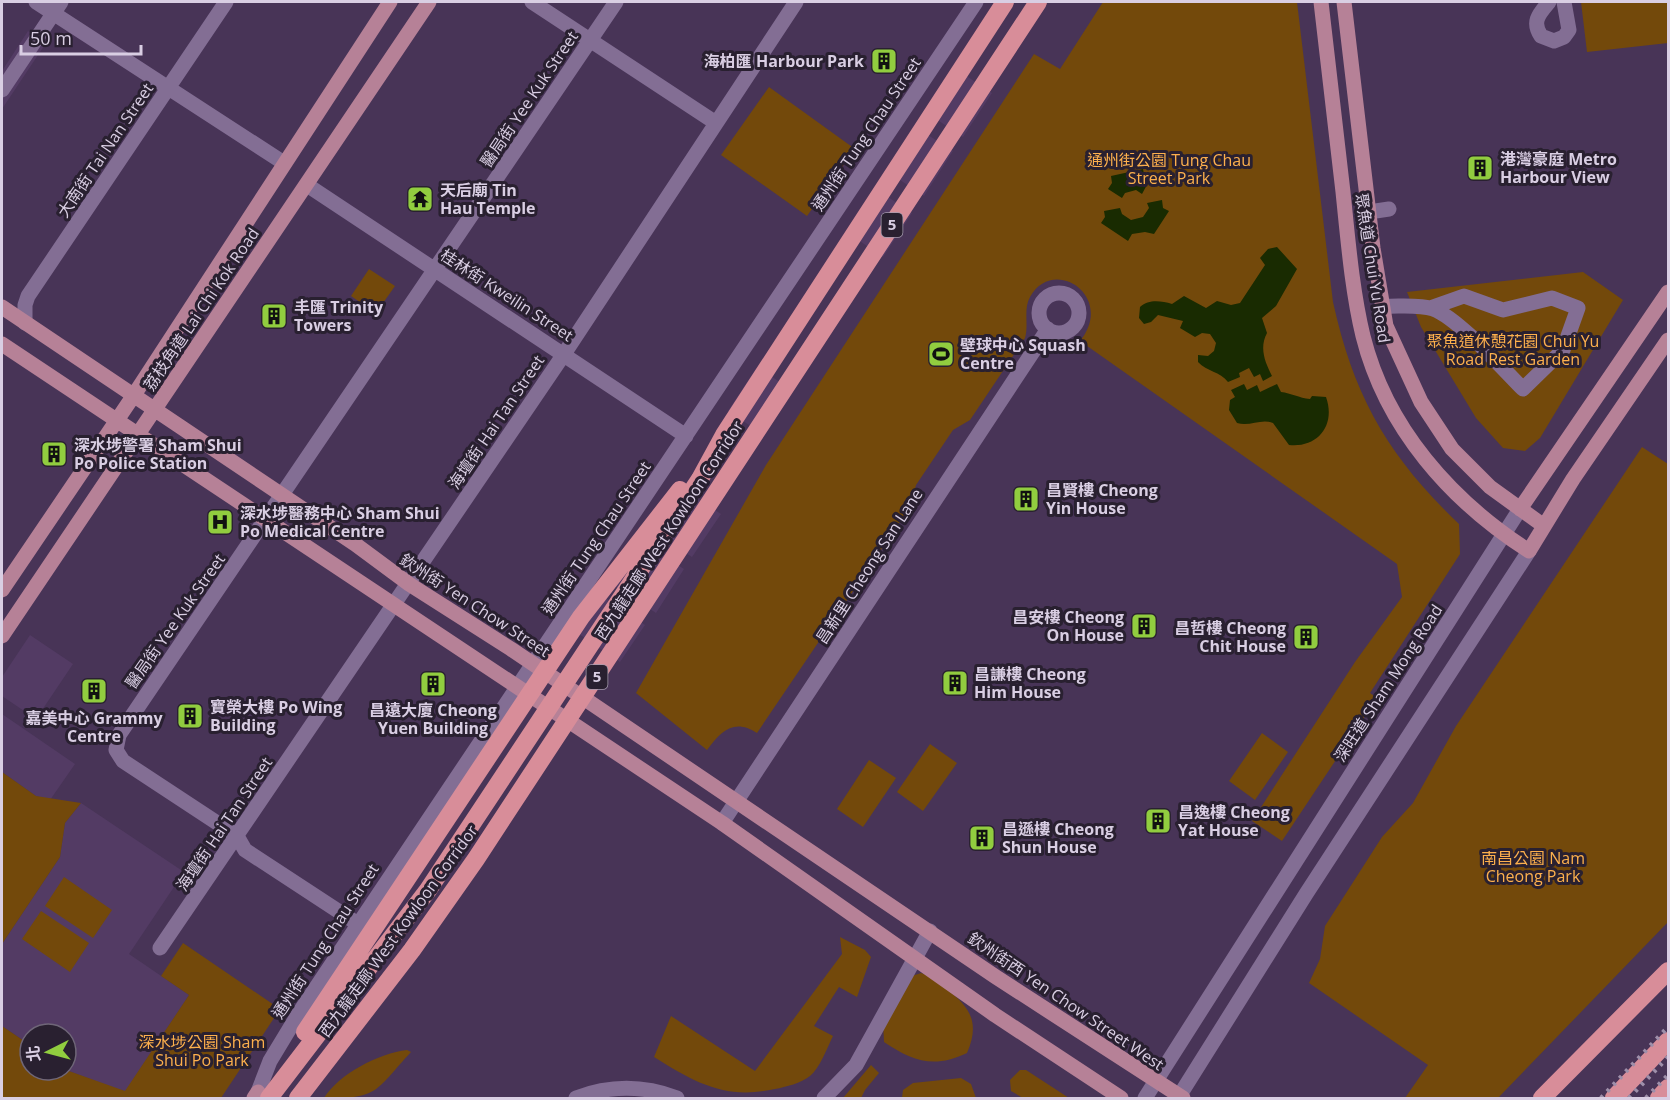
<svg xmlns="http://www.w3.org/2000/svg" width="1670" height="1100" viewBox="0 0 1670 1100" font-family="'Open Sans','Noto Sans TC',sans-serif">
<rect width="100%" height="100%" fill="#483457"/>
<path fill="#533b64" d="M28,31L46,43L2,109V71Z
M956,69L992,93L963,137L927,113Z
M917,128L953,151L924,196L888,172Z
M876,189L912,213L883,257L848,233Z
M757,367L792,390L764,435L728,411Z
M680,487L721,514L692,557L651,530Z
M643,542L684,569L656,613L615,586Z
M601,595L645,625L620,662L576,632Z
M30,635L73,664L36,719L2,696V677Z
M2,714L75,764L50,800L36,796L2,772Z
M81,803L184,872L129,954L189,995L125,1092L66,1070V1034H30V1045L2,1026V944L60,857L65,823Z"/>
<path fill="#73490b" d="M1103,2H1297L1333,302C1354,398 1389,457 1459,524L1460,554L1370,693L1377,698L1282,841L1252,821L1355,662L1402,597L1397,564L1080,341C1116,296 1053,255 1030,297C1023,310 1029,324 1025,338L970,420L953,430L916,485L910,507L757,733C734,718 721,731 707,750L636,693L766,465L1034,54L1060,69Z
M1581,2H1668V43L1587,52Z
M769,87L855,149L807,216L721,155Z
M369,269L395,286L376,313L351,296Z
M1583,272L1623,300L1540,438L1525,451L1503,448L1476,418L1421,327L1407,292Z
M1642,447L1668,464V922L1498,1098H1405L1428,1065L1309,983L1320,959L1325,926L1382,837L1413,803L1456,726Z
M1262,733L1288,752L1255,800L1229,781Z
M930,744L957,763L923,811L897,792Z
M869,760L896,778L863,827L837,809Z
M2,772L36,796L81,803L65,823L60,857L2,944Z
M64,877L112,910L93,938L45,906Z
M41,911L89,943L70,972L22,939Z
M840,937L865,950L871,957L857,997L839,987L814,1026L833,1036C827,1048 820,1068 810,1076C801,1083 786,1087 775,1089C725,1100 696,1083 654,1057L671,1016L755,1071L842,954Z
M183,943L280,1009L221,1098H2V1026L30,1045V1070H66L125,1091L189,995L161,976Z
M921,973C930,976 938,983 945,988C971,1007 980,1023 967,1053C934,1069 912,1061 884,1042L883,1021L912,976Z
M407,1050L411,1052C375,1091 379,1099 324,1098C339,1074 379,1053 407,1050Z
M871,1065L879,1073L865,1090L861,1098H843Z
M1020,1070H1026L1069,1098H1023L1011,1091L1010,1080Z
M961,1078L971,1084L976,1098H902L903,1090L913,1083Z"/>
<path fill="#192b01" d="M1143,169L1145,179L1149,181L1142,194L1136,190L1125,193L1122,198L1108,189L1112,183L1111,176Z
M1162,200L1163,208L1169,211L1154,234L1145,232L1132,234L1128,241L1101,223L1105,217L1104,211L1120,208L1122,214L1131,220L1143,217L1149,208L1147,203Z
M1277,247L1297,269L1276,306L1262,318L1267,333C1259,348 1265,362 1272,376L1263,381L1260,374L1254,377L1249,368L1239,373L1240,377L1228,382C1220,371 1207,372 1198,362V355L1208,356L1214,351L1216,343L1210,334L1202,333L1195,337L1180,328L1183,321L1158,315L1151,322L1144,324L1139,318L1140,307C1149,299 1161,301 1172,304L1184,296L1206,308L1217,301L1231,305L1240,303L1265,265L1260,258L1268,249Z
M1244,384L1247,390L1257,385L1260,392L1277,384L1281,392C1291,393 1299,398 1310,399L1312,396L1326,397C1336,425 1318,448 1289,445L1273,423C1261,418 1250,427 1237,423L1229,410L1230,400L1235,397L1231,390Z"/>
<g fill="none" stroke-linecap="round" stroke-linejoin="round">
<path stroke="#836e94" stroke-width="15" d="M36,2L284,163
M532,2L716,123
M1549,2C1540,13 1531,21 1541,36L1554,41L1564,37L1569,30L1564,2
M2,90L61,2
M307,185L686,436
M1369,212L1389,209
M1039 313a20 20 0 1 1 40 0a20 20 0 1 1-40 0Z
M1382,306C1397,307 1418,304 1433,309C1458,318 1503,369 1523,389L1563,350L1578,308L1552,298L1503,310L1464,296L1430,308
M25,323V305L28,296L226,2
M722,823L1048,329
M358,924L245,850L237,836L123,761L116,750L119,735L616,2
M160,948L564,354L796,2
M258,1092L270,1061L299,1013L976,2
M576,1098C610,1085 643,1085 677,1098
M824,1098L856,1065L930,931
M1145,1098L1520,509
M1178,1098L1306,894L1529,551"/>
<path stroke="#b68197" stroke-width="15" d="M1321,2C1328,65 1335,128 1343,192C1348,240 1352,290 1363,336C1386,428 1451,501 1529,551L1573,479L1668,340
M1344,2L1373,248L1386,326L1421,402L1452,449L1490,487L1544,526
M2,307L355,544L409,584L511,649L996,977L1183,1098
M2,344L722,823L995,1015L1121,1098
M1520,509L1668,292
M2,590L134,395L390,2
M2,636L429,2
M254,1098L258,1092"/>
<path stroke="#d88d99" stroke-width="18" d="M305,1032L581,617L680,490
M269,1098L428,890L700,479L724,435L1005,2
M298,1098L412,950L476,859L1038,2
M1542,1098L1668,971
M1614,1098L1668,1041
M1659,1098L1668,1088"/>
<path stroke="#9e8faa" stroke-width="4.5" stroke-dasharray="3 6" stroke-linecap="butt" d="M1601,1098L1668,1027
M1629,1098L1668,1057
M1646,1098L1668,1075"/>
</g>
<defs>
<symbol id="building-square" viewBox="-11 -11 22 22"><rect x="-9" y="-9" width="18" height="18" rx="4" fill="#91cd3f" stroke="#292030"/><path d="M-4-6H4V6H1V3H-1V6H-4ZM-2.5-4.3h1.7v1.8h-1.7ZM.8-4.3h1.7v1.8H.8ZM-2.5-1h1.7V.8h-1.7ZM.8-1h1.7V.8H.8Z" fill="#111"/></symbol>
<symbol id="temple-square" viewBox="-11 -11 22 22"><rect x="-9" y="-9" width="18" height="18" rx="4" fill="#91cd3f" stroke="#292030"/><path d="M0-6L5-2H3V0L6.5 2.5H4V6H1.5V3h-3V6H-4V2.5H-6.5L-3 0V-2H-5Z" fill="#111"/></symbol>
<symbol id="stadium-square" viewBox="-11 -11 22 22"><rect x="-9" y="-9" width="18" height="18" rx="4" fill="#91cd3f" stroke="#292030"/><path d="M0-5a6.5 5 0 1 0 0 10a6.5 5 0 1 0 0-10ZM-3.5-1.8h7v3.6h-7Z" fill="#111"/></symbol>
<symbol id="hospital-square" viewBox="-11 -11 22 22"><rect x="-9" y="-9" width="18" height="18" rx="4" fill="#91cd3f" stroke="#292030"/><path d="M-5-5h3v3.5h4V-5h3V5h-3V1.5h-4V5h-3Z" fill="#111"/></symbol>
</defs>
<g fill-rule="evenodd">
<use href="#building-square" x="869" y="46" width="30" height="30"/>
<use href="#building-square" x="1465" y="153" width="30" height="30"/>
<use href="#temple-square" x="405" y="184" width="30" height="30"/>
<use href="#building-square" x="259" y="301" width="30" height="30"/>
<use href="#stadium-square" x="926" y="339" width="30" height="30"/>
<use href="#building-square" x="39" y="439" width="30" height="30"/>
<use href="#building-square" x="1011" y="484" width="30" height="30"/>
<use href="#hospital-square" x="205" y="507" width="30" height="30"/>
<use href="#building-square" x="1129" y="611" width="30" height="30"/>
<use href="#building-square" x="1291" y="622" width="30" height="30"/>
<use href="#building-square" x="940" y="668" width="30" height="30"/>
<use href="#building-square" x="418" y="669" width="30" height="30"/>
<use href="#building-square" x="79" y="676" width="30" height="30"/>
<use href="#building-square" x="175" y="701" width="30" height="30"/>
<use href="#building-square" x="1143" y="806" width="30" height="30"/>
<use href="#building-square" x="967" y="823" width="30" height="30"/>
</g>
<g text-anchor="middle" stroke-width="6" stroke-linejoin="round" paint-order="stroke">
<g fill="#292030" stroke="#a49aad" stroke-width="1.5">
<rect x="881.5" y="213" width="21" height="24" rx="4.5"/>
<rect x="586.5" y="665" width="21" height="24" rx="4.5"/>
</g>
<g font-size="15" font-weight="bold" fill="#d9cee3">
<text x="892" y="230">5</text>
<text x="597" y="682">5</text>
</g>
<g font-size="16" font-weight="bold" fill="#d9cee3" stroke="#292030" text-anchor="start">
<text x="864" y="67" text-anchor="end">海柏匯 Harbour Park</text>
<text x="1500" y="165">港灣豪庭 Metro<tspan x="1500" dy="18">Harbour View</tspan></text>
<text x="440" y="196">天后廟 Tin<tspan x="440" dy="18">Hau Temple</tspan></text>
<text x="294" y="313">丰匯 Trinity<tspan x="294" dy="18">Towers</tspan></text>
<text x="960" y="351">壁球中心 Squash<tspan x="960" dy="18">Centre</tspan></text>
<text x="74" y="451">深水埗警署 Sham Shui<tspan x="74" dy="18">Po Police Station</tspan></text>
<text x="1046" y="496">昌賢樓 Cheong<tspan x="1046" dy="18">Yin House</tspan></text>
<text x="240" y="519">深水埗醫務中心 Sham Shui<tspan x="240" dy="18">Po Medical Centre</tspan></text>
<text x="1124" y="623" text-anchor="end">昌安樓 Cheong<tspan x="1124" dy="18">On House</tspan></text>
<text x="1286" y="634" text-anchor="end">昌哲樓 Cheong<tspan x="1286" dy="18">Chit House</tspan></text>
<text x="974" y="680">昌謙樓 Cheong<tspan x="974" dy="18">Him House</tspan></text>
<text x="210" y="713">寶榮大樓 Po Wing<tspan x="210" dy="18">Building</tspan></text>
<text x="433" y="716" text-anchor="middle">昌遠大廈 Cheong<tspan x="433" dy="18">Yuen Building</tspan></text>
<text x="94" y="724" text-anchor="middle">嘉美中心 Grammy<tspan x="94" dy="18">Centre</tspan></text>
<text x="1178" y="818">昌逸樓 Cheong<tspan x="1178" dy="18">Yat House</tspan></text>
<text x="1002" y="835">昌遜樓 Cheong<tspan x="1002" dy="18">Shun House</tspan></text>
</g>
<g font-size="16" fill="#d9cee3" stroke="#292030">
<text transform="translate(529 99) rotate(-56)" y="6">醫局街 Yee Kuk Street</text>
<text transform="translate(866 134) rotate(-56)" y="6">通州街 Tung Chau Street</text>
<text transform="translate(105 150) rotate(-56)" y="6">大南街 Tai Nan Street</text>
<text transform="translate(1373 268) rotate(81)" y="6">聚魚道 Chui Yu Road</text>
<text transform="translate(507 295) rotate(33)" y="6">桂林街 Kweilin Street</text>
<text transform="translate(201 309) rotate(-56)" y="6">荔枝角道 Lai Chi Kok Road</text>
<text transform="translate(496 422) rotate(-56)" y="6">海壇街 Hai Tan Street</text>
<text transform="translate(669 530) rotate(-57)" y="6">西九龍走廊 West Kowloon Corridor</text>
<text transform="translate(596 538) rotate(-56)" y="6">通州街 Tung Chau Street</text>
<text transform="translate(869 566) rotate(-57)" y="6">昌新里 Cheong San Lane</text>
<text transform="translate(475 605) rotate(33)" y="6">欽州街 Yen Chow Street</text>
<text transform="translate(175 621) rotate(-55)" y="6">醫局街 Yee Kuk Street</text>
<text transform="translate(1388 683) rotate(-57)" y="6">深旺道 Sham Mong Road</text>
<text transform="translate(224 824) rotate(-56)" y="6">海壇街 Hai Tan Street</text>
<text transform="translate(398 931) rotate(-54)" y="6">西九龍走廊 West Kowloon Corridor</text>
<text transform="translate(325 941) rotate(-57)" y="6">通州街 Tung Chau Street</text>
<text transform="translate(1066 1001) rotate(34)" y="6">欽州街西 Yen Chow Street West</text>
</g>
<g font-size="16" fill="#fdb04d" stroke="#292030">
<text x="1169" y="166">通州街公園 Tung Chau<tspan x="1169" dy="18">Street Park</tspan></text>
<text x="1513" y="347">聚魚道休憩花園 Chui Yu<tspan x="1513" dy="18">Road Rest Garden</tspan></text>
<text x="1533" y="864">南昌公園 Nam<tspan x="1533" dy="18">Cheong Park</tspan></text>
<text x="202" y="1048">深水埗公園 Sham<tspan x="202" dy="18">Shui Po Park</tspan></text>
</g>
</g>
<rect width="1670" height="1100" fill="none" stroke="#d9cee3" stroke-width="6"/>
<g transform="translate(48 1052) rotate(264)"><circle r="28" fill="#292030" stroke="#6f6678" stroke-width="1.5"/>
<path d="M0-4.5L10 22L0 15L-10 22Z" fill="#91cd3f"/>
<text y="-9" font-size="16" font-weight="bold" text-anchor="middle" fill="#d9cee3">北</text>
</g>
<path d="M21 45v9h120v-9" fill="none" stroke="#d9cee3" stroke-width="3"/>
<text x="30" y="45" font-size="18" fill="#d9cee3" stroke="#292030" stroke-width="4.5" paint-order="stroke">50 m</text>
</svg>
